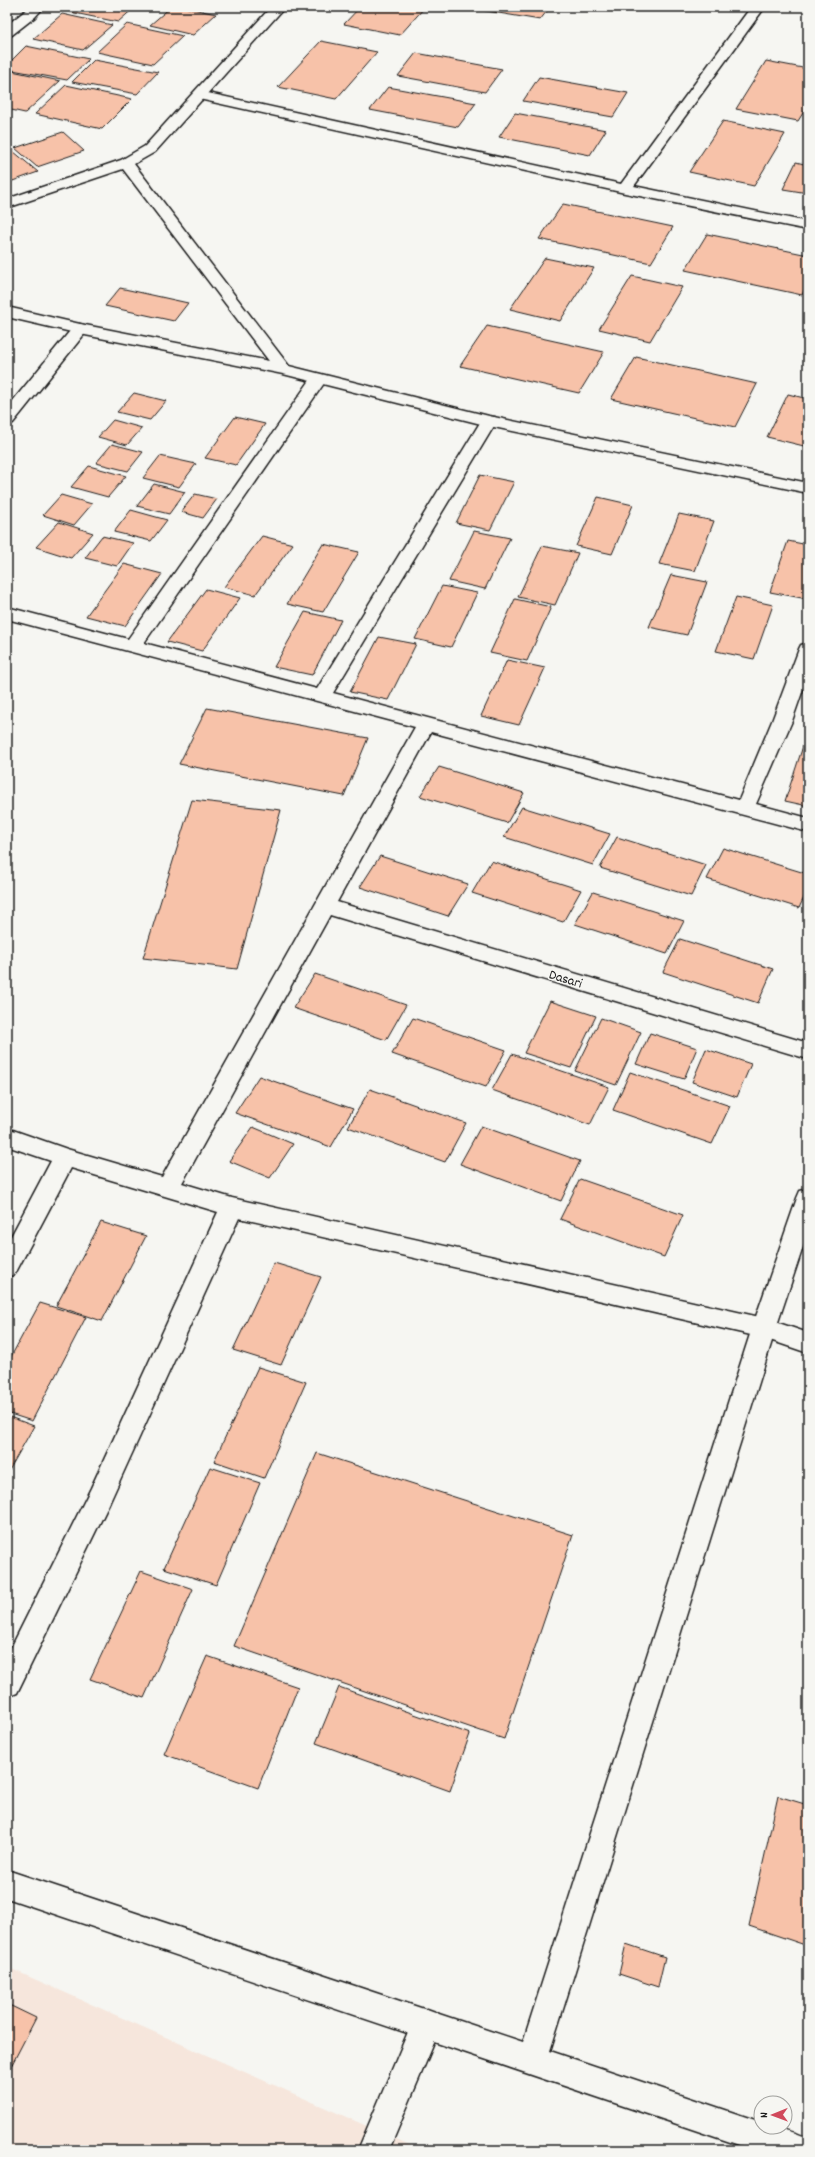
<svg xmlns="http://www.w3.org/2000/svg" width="815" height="2157" viewBox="0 0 815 2157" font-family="Dekko,sans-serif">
<rect width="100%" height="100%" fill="#f6f6f2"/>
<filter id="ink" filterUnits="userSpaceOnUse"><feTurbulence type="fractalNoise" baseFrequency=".025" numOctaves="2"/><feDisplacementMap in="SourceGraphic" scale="8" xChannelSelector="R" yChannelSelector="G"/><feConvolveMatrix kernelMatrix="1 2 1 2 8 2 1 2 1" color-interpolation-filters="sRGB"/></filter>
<g filter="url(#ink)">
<path fill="#f6e6dc" d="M7,1967L421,2150H7Z"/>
<path fill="#f7c2a9" stroke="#1c1c1c" d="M63,7H135L118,22L60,10Z
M171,7H184L216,14L193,35L150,25Z
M360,7H425L400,35L344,24Z
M463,7H550L540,20Z
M62,14L112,25L83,50L33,39Z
M127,24L183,36L153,64L97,52Z
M321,41L377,52L336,99L278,87Z
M26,46L89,59L67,80L7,69V65Z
M416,53L502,69L485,92L398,76Z
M94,60L158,72L137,94L72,82Z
M766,61L808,69V105L798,121L736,109Z
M7,70L60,81L25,113L7,109Z
M539,77L628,93L613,117L523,101Z
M66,85L132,99L102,129L35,114Z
M388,87L476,103L458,127L370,110Z
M515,113L606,130L590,155L499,137Z
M723,121L785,134L754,186L689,172Z
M63,132L84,151L37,167L15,148Z
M7,146L38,172L7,183Z
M796,162L808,165V193L783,189Z
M563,204L673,227L651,263L539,239Z
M707,234L808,255V282L802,295L685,270Z
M545,258L594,268L560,321L510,309Z
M632,276L682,287L650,341L599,329Z
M120,288L188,303L174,321L105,306Z
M487,326L604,352L579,393L460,366Z
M636,357L757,384L735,427L611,399Z
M134,393L166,401L150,420L117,412Z
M788,394L808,399V447L767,437Z
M235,417L265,424L236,465L205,458Z
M113,420L142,428L127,445L98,437Z
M112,444L143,452L128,471L96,463Z
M160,456L196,464L179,487L143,478Z
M89,466L126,476L108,497L71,487Z
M480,475L514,482L490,530L456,523Z
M154,484L185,492L169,514L137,506Z
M195,494L217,499L203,518L181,512Z
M61,495L92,504L74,525L43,515Z
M598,497L633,505L612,554L576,546Z
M131,510L167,520L151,541L114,532Z
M679,514L714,521L695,571L659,564Z
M59,522L93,533L71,558L36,547Z
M474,531L510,538L485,589L449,581Z
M102,536L133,543L117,566L85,558Z
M262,536L293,544L255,595L224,587Z
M788,541L808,545L807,599L770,592Z
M323,544L359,552L323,612L287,604Z
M542,546L578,553L555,605L518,597Z
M124,564L162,574L125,626L86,616Z
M671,575L707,582L687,635L649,627Z
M442,586L477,593L451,647L415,639Z
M206,589L240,598L202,651L167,642Z
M736,597L773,605L754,659L716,651Z
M515,599L551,607L527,661L490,653Z
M305,612L341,620L312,675L274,667Z
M379,637L416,644L388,700L350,692Z
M507,660L545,668L519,725L481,716Z
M207,708L368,738L344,796L179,764Z
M805,740H808V806L785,801Z
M439,767L524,793L507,823L420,796Z
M192,800L281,810L237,969L143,958Z
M522,807L610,834L593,865L504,837Z
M617,837L706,865L691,896L600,868Z
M723,848L808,874V889L799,908L707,879Z
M380,856L468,884L448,916L360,887Z
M491,861L581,890L563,922L472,893Z
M593,892L684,921L667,954L575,924Z
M680,939L773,969L758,1003L663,972Z
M315,974L406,1005L386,1040L293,1008Z
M550,1001L596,1016L571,1068L524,1053Z
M413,1018L506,1050L486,1087L392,1054Z
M601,1018L641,1032L616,1085L575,1071Z
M650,1033L697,1048L684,1079L636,1064Z
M706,1049L751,1064L737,1097L692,1082Z
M512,1054L609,1087L590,1125L492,1090Z
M630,1072L730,1106L712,1144L613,1110Z
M259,1076L353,1109L331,1147L235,1113Z
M370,1089L466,1123L445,1162L348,1127Z
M481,1126L580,1161L561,1201L460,1164Z
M253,1127L293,1144L270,1178L229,1161Z
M580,1179L683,1215L664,1257L560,1219Z
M101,1222L146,1236L102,1321L56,1306Z
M274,1263L321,1277L281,1365L233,1350Z
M40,1303L86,1317L32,1421L7,1413V1364Z
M258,1367L306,1382L264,1478L214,1461Z
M7,1416L34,1426L7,1474Z
M317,1453L573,1535L504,1739L234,1646Z
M210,1467L260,1483L216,1585L164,1568Z
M141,1571L193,1589L144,1698L90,1679Z
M207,1656L298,1687L258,1788L164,1754Z
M339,1687L470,1734L450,1791L316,1743Z
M778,1796L808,1805V1946L749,1926Z
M626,1944L665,1957L658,1987L619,1974Z
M7,2004L36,2018L7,2074Z"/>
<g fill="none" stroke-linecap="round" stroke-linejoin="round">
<defs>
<path id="minor" d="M30,7H44L35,17L12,35L7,36V25Z
M751,7H765L634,186L808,222V230L625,193L199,99L192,95L199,91L621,184Z
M80,324L86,326L88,329L86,332L13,423L7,424V408L74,326Z
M319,374L325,376L327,379L144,643L317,689L481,421L483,417H495L497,421L333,693L739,800L772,721L799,649L801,645L808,643V675L792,721L756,804L808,818V832L431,732L337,902L808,1043V1059L330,915L182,1183L232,1198L764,1318L808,1333V1353L764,1338L239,1218L109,1504L17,1693L7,1697V1656L91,1488L218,1212L71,1168L15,1274L7,1277V1244L51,1161L7,1146V1128L67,1149L162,1177L415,727L7,619V607L128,639L313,376Z
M427,2009L438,2013L442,2024L389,2150H358L416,2013Z"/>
<path id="tertiary" d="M271,7H285L155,152L134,164L289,366L489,416L808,483V493L489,426L283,374L80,334L7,317V307L80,324L269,361L123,169L7,208V199L121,160L145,146Z
M808,1189V1232L776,1328L550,2051L761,2122V2127C778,2127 792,2131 808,2138V2150H754L7,1898V1870L523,2042L752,1328L797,1198L800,1191Z"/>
</defs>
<use href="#minor" stroke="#1c1c1c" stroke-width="3"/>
<use href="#tertiary" stroke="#1c1c1c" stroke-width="3"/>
<use href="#minor" fill="#f6f6f2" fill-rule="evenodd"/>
<use href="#tertiary" fill="#f6f6f2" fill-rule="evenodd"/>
</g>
</g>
<g text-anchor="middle" stroke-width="3" stroke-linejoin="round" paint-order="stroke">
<g font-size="14" fill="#1c1c1c" stroke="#f6f6f2">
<text transform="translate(566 978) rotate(17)" y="5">Dasari</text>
</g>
</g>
<rect width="815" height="2157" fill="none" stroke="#f6f6f2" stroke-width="24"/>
<rect x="12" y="12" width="791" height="2133" fill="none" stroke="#1c1c1c" stroke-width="1.5" filter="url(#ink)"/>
<g transform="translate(773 2115) rotate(269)"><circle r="19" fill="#f6f6f2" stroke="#9f9f9c"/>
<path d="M0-3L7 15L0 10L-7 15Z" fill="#d1495b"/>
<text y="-6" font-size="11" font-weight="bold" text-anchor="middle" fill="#1c1c1c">N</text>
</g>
</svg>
